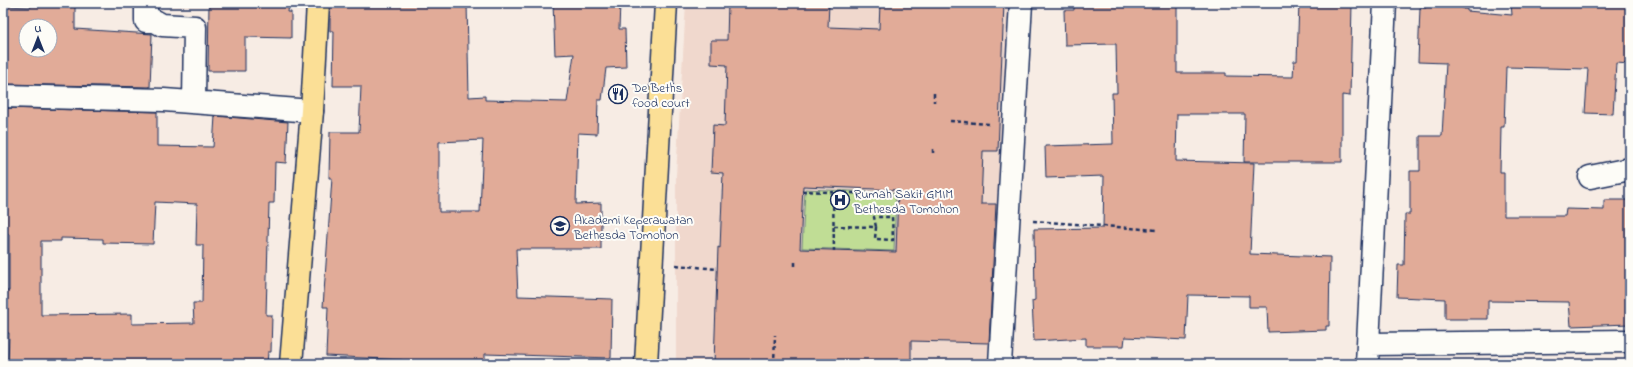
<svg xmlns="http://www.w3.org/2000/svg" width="1633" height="367" viewBox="0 0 1633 367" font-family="'Indie Flower',sans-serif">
<rect width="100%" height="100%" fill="#f7ece4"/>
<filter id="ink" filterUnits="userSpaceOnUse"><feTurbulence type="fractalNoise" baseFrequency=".025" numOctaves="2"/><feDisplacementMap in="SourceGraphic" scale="8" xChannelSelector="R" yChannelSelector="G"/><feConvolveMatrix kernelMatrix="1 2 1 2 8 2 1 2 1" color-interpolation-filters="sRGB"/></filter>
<g filter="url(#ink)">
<path fill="#f0d8cd" d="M686,3H1015L996,364H676V175Z"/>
<path fill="#c0dd95" stroke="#6e867a" d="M805,189L896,193L894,251L802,248Z"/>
<path fill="#e1ab98" stroke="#1b2f5e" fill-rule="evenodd" d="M31,3H75V29L152,34L150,87L3,84V6L31,7ZM26,26H50V50H26Z
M209,3H289L288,12H291V38L245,37V71H208Z
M330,3H467L469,97L485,96V100L567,102L574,54L555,55L553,3H620L619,29H625L626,67L606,68L602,100H598L597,134L578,133L576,204L601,203V249H516L518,296L612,299L611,358L485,354V364H402V360L326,356L328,307H323L332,178H329L330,132H359L361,86H333L334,31H330ZM483,140L480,212H439V142Z
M728,3H829L828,27L879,29L880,3H1004L998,151H983L981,204H996L989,343L911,341V364L714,363L718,247L720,248L723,173L711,172L713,125L725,126L727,65L711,64V40H727ZM803,186L898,190L896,252L800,249Z
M1074,3H1177V73H1226V76L1293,77L1294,61H1297L1299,3H1352L1350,96L1342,95V162H1244L1245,114H1177L1176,161L1254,163L1250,254L1330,257L1329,326H1326V330L1268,332L1267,307H1249V296L1188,295L1186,340L1125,337L1124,346H1086V338L1034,341L1032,301L1035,300L1034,229L1103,228L1104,176L1046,178L1045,146L1113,144L1112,93H1117L1116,44L1065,45L1064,10H1074Z
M1426,3H1463V9H1467V11L1512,15L1511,3H1553V6L1630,5V64L1616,63L1613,114L1585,113L1588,69L1506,67L1504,127H1501L1500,172H1504V216H1565L1566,209L1604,210V200H1630V267H1628L1630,324L1571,326L1569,302L1488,301V319H1445V299L1397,297L1398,265H1404L1405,214H1410V171H1420V136H1442L1446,63L1418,62L1420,8H1426Z
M3,108L157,112V146L213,147L215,116L288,122L286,163L275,162L274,203H269L266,315H272L271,352H268L267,364H8L9,333H3V291H9V234H3ZM155,202L197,204L196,245H203L202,303H193L194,323L132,324V314L41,315V241H61V238L103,239V243L153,244Z"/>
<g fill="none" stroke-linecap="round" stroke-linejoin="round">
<defs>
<path id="minor" d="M146,3V21H155L162,25L195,27L194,102
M3,96L164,100L312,111
M1590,177L1630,169
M1369,344L1630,341
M1000,364L1021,3
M1367,364L1385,3"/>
<path id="major" d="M291,364L312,111L318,3"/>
<path id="highway" d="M646,364L666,3"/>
</defs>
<use href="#minor" stroke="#1b2f5e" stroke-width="25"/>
<use href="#major" stroke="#1b2f5e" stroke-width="25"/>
<use href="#highway" stroke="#1b2f5e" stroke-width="25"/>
<path stroke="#1b2f5e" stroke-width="2.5" stroke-dasharray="4 3" stroke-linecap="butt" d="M934,93V102
M950,121L989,124
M933,149V153
M802,191L898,195
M833,192L834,251
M1033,221L1157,230
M834,226L876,227L875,239L893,240L892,217H874L876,227
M795,262V268
M676,265L717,269
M774,364L775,335"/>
<use href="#minor" stroke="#fdfcf7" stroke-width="22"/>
<use href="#major" stroke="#fbdf96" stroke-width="22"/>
<use href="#highway" stroke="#fbdf96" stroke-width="22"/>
</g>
</g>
<defs>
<symbol id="restaurant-ring" viewBox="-11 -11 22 22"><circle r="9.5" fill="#fdfcf7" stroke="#1b2f5e" stroke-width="1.5"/><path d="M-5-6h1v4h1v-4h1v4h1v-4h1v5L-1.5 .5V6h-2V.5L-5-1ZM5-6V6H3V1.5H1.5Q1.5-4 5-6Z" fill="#1b2f5e"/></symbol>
<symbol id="hospital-ring" viewBox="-11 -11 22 22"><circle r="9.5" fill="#fdfcf7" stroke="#1b2f5e" stroke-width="1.5"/><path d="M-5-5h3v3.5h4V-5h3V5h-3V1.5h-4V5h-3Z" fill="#1b2f5e"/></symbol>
<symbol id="university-ring" viewBox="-11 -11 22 22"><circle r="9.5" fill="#fdfcf7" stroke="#1b2f5e" stroke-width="1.5"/><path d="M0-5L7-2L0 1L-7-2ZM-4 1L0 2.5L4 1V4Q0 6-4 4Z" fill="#1b2f5e"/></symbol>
</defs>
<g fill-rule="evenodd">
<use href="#restaurant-ring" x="607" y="83" width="22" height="22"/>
<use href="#hospital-ring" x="829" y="189" width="22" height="22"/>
<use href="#university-ring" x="549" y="215" width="22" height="22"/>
</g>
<g text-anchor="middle" stroke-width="4" stroke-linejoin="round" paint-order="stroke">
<g font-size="13" fill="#1b2f5e" stroke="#fdfcf7" text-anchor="start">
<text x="632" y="92">De Beths<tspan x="632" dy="15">food court</tspan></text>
<text x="854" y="198">Rumah Sakit GMIM<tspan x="854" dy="15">Bethesda Tomohon</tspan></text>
<text x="574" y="224">Akademi Keperawatan<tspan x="574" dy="15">Bethesda Tomohon</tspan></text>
</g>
</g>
<rect width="1633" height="367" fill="none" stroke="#fdfcf7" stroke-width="16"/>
<rect x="8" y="8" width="1617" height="351" fill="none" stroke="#1b2f5e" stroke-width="1.5" filter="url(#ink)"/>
<g transform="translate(38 38)"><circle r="19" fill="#fdfcf7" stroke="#a3aaba"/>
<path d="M0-3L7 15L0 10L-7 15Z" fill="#1b2f5e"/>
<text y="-6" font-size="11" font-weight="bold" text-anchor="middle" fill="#1b2f5e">U</text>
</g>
</svg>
